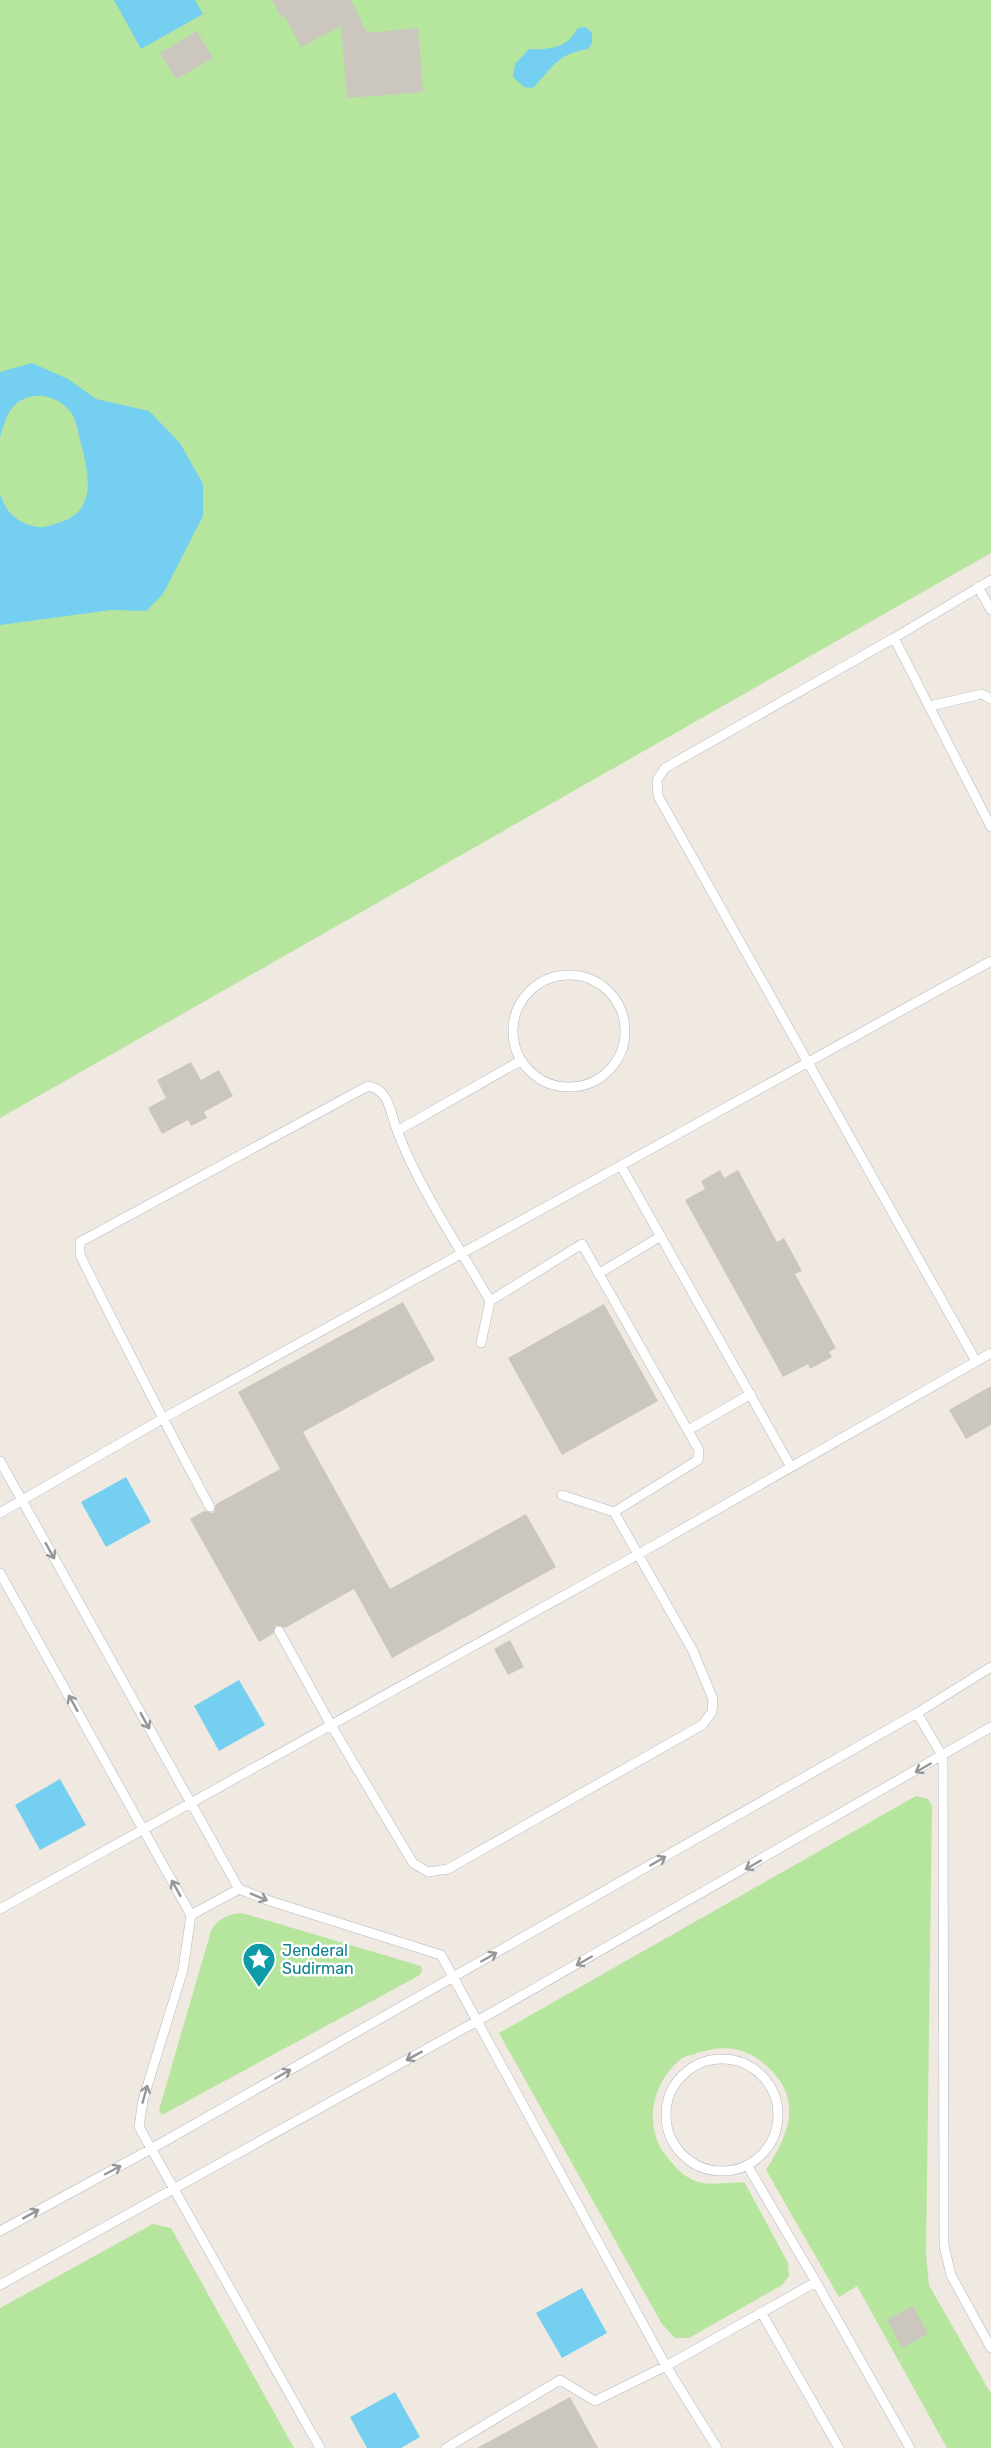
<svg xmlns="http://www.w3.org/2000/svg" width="991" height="2448" viewBox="0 0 991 2448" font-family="Rubik,sans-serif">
<rect width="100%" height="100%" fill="#efe9e1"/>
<path fill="#b6e59e" d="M0,0H991V553L0,1118Z
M916,1796L928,1799L932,1806L926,2255L929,2285L991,2394V2448H947L857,2286L839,2297L766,2170C784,2142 802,2108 777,2077C755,2050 731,2042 697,2053C692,2055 684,2056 680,2060C651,2084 643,2128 667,2157C675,2167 683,2176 695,2181C711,2187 728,2181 745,2183L788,2263L789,2276L782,2285L689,2338H675L662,2324L499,2033Z
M242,1913L421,1966L422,1970L420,1975L162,2115L159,2110L211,1931C217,1919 228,1914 242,1913Z
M153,2224L171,2228L294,2448H0V2308Z"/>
<path fill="#75cff0" d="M114,0H195L203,14L141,49Z
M586,27L592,33V43L588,49C557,54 553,67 533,88L524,87L513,77L515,64L529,49C550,50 567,48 578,28Z
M32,363L68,379L96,399L149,411L180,443L203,484V516L163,594L146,611L111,610L0,625V494C6,513 18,524 38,527C46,528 54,524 61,522C99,510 88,469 80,440C78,432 76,420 72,414C58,393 25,388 10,411C5,418 3,429 0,437V372Z
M126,1477L151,1522L106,1547L81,1502Z
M239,1680L265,1725L219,1751L194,1706Z
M60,1779L86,1825L40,1850L15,1805Z
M582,2288L607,2333L562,2358L536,2313Z
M395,2392L420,2437L401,2448H367L350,2417Z"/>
<path fill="#cbc7bf" d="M272,0H351L367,33L418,28L423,92L347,98L341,26L301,47L284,15L281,17Z
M197,31L213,58L176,79L160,53Z
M191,1062L201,1080L219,1070L233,1096L204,1112L207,1118L191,1126L188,1120L162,1134L148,1108L166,1098L157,1080Z
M720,1170L724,1178L738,1170L777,1242L784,1238L802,1271L795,1274L836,1348L829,1352L832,1357L810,1369L808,1364L783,1377L685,1200L705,1189L701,1181Z
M403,1302L435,1360L303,1432L390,1589L526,1514L556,1567L392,1658L354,1589L285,1628L276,1625L273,1634L259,1642L190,1519L204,1511L214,1513L216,1504L280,1469L238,1392Z
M604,1304L658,1401L562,1455L508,1358Z
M991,1386V1425L966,1439L949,1410Z
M510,1640L524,1667L508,1675L494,1649Z
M913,2306L928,2334L902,2348L887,2320Z
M570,2397L598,2448H477Z"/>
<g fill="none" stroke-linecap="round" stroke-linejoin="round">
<defs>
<path id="service" d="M978,587L991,610
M894,638L991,827
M930,706L982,694L991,699
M513 1031a56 56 0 1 1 112 0a56 56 0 1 1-112 0Z
M397,1131L520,1061
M621,1166L791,1467
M598,1274L661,1236
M481,1343L490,1301
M976,1361L658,796L657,780L665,768L894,638L991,580
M690,1429L751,1394
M0,1461L239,1889L270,1901L441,1955L666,2366L717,2448
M562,1495L614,1512
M210,1507C165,1424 122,1339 80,1255V1242L368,1086C388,1090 389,1107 395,1124C414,1181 460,1248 490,1301L582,1244L699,1450L698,1460L614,1512L693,1651L713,1699L712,1712L702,1725L448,1869L428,1872L413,1863L331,1725L279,1631
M0,1513L162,1419L991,961
M0,1573L191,1915L183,1970L143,2100L139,2127L320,2448
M917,1713L943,1757L944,2246L951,2275L991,2348
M0,1909L637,1555L991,1353
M191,1915L239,1889
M666 2115a56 56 0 1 1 112 0a56 56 0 1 1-112 0Z
M0,2231L151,2149L917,1713L991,1667
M816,2282L910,2448
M0,2285L479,2020L991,1727
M761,2312L839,2448
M446,2448L560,2380L595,2401L666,2366L816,2282L747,2165"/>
</defs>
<use href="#service" stroke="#b4b7c1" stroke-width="10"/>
<use href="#service" stroke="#fff" stroke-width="9"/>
</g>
<defs><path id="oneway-shaft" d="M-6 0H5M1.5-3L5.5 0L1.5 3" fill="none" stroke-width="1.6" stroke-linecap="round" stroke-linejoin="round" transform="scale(1.5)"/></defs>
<g stroke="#969696">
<use href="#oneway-shaft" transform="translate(50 1551) rotate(61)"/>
<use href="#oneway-shaft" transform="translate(73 1703) rotate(-119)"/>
<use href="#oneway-shaft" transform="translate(145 1721) rotate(61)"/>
<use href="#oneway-shaft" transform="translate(923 1768) rotate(150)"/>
<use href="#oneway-shaft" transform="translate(658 1861) rotate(-30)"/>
<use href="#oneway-shaft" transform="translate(753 1865) rotate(150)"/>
<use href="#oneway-shaft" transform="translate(176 1888) rotate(-119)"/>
<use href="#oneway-shaft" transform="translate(259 1897) rotate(22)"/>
<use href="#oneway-shaft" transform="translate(489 1957) rotate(-30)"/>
<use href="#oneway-shaft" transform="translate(584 1961) rotate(150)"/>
<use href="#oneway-shaft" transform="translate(414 2056) rotate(151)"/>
<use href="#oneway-shaft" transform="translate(283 2074) rotate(-30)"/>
<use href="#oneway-shaft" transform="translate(145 2094) rotate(-74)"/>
<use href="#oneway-shaft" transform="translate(113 2170) rotate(-28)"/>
<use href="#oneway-shaft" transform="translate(31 2214) rotate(-29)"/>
</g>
<defs>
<symbol id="sight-pin" viewBox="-11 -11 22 30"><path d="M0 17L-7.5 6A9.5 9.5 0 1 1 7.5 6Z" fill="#0f9aa8" stroke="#fff"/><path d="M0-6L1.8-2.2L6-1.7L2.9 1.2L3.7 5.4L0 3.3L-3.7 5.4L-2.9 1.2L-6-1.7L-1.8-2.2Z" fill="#fff"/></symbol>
</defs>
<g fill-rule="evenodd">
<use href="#sight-pin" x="240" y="1940" width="38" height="52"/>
</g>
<g text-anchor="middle" stroke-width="5" stroke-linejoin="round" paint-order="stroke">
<g font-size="16" fill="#0d838f" stroke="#fff" text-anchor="start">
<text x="282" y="1956">Jenderal<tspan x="282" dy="18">Sudirman</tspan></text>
</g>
</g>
</svg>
